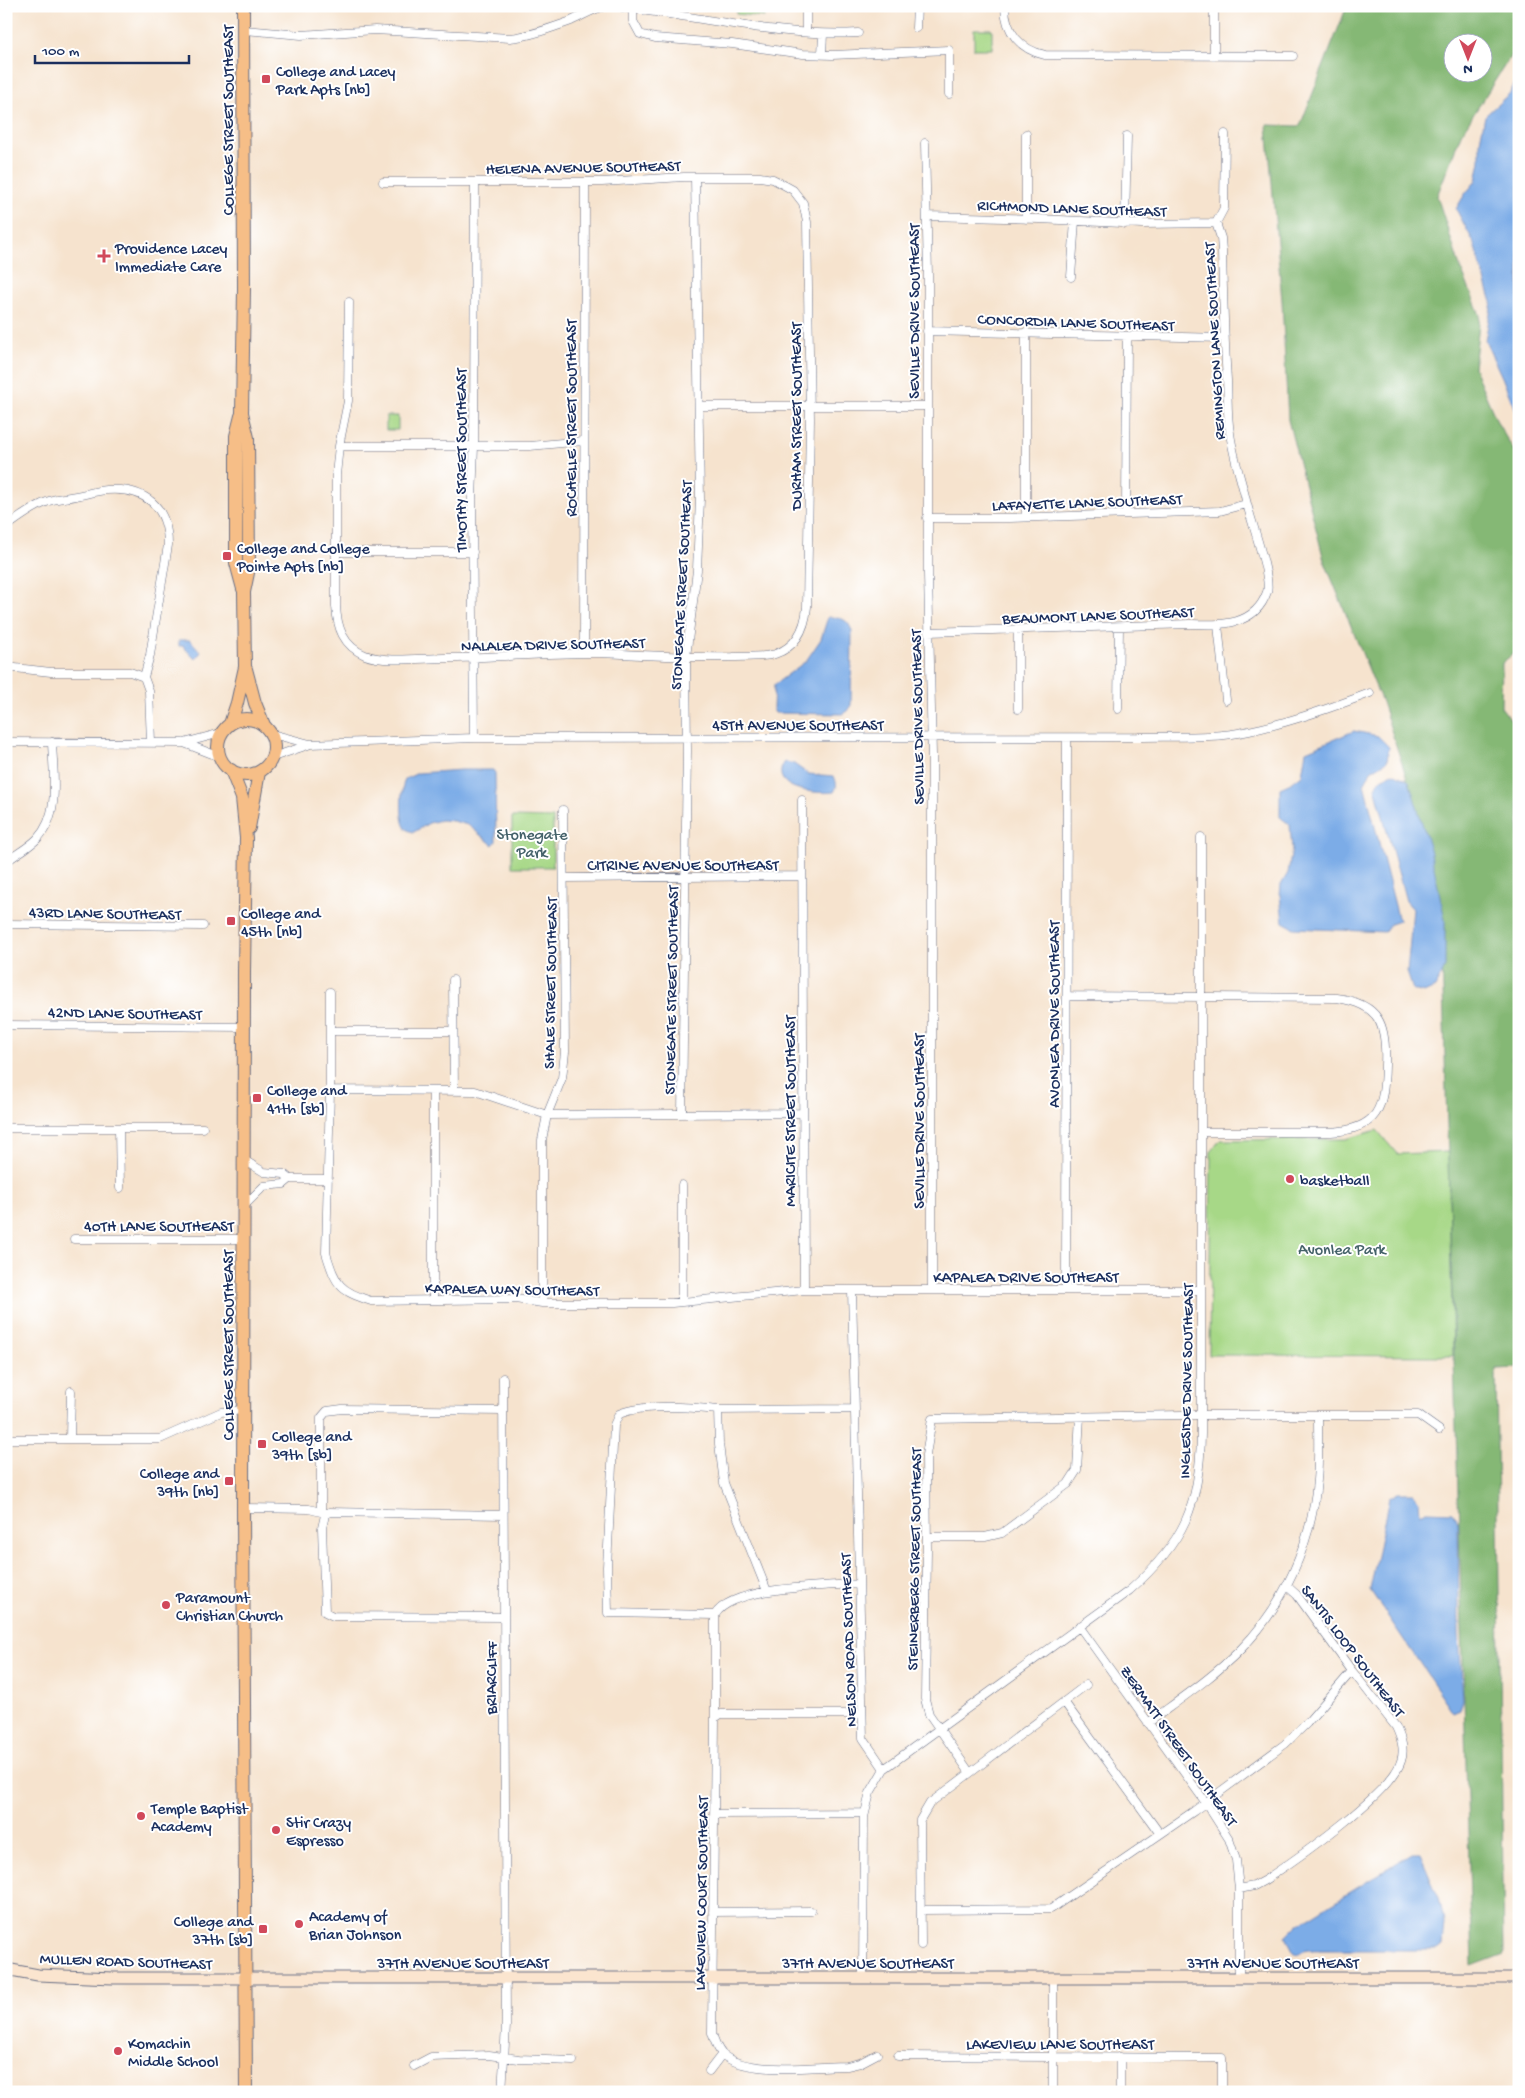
<svg xmlns="http://www.w3.org/2000/svg" width="1525" height="2098" viewBox="0 0 1525 2098" font-family="'Gochi Hand',sans-serif">
<rect width="100%" height="100%" fill="#fff"/>
<filter id="ink" filterUnits="userSpaceOnUse"><feTurbulence type="fractalNoise" baseFrequency=".02" numOctaves="2"/><feDisplacementMap in="SourceGraphic" scale="10" xChannelSelector="R" yChannelSelector="G"/><feConvolveMatrix kernelMatrix="1 2 1 2 8 2 1 2 1" color-interpolation-filters="sRGB"/></filter>
<filter id="wash" filterUnits="userSpaceOnUse"><feTurbulence type="fractalNoise" baseFrequency=".0096" numOctaves="4" result="noise"/><feDisplacementMap in="SourceGraphic" scale="20" xChannelSelector="R" yChannelSelector="G"/><feGaussianBlur stdDeviation="1.12" result="paint"/><feColorMatrix in="noise" values="0 0 0 0 0 0 0 0 0 0 0 0 0 0 0 0 0 1.4 0 .05"/><feComposite in="paint" operator="in"/></filter>
<g filter="url(#wash)">
<rect width="100%" height="100%" fill="#f6e3ce"/>
<path fill="#a7d887" stroke="#618472" d="M737,6H765L764,17L736,14Z
M974,29H992V49H974Z
M386,416H398V430H386Z
M512,817L553,818V867H512Z
M1377,1130L1397,1154L1448,1152L1453,1356L1209,1355L1211,1151L1220,1140L1346,1139Z"/>
<path fill="#85b874" stroke="#507469" fill-rule="evenodd" d="M1347,6H1519V43L1461,134L1437,196L1459,264L1480,315L1474,368L1498,424L1519,459V649L1502,663L1501,707L1519,730V1053L1511,1059L1519,1072V1368L1496,1369L1504,1954L1472,1966L1441,922L1421,822L1382,702L1324,560L1288,420L1282,301L1267,125L1300,126ZM1452,42H1482V72H1452Z"/>
<path fill="#7cace7" stroke="#4c6ea2" d="M1519,76V420L1502,377L1485,341L1492,302L1473,241L1456,209L1465,194L1476,181L1480,161V141L1485,116L1510,93Z
M828,617C840,617 849,619 852,632L851,705L847,711L842,714L775,713L773,709L774,685L806,661L821,639Z
M179,640H190L201,652L195,659L183,646H179Z
M1354,731L1378,736L1389,747L1387,761L1371,771L1364,784L1399,921L1390,924L1385,932L1294,928L1283,922L1280,895L1281,885L1288,873L1292,849L1290,825L1280,817V788L1291,783L1302,775L1306,751Z
M786,762L794,764L808,774L834,776C836,781 838,786 834,792C818,794 770,791 783,764Z
M461,770H493L495,773L496,841L493,845L468,825L453,821L441,820L429,823L414,832C409,831 406,830 404,825C400,817 401,787 405,779L418,773Z
M1393,773L1409,781L1430,849L1445,920V967L1435,988L1424,993L1413,990L1407,972L1413,909L1406,901L1375,787L1381,779Z
M1398,1493H1413L1419,1501L1420,1514L1427,1511L1452,1512L1458,1522L1459,1635L1463,1700L1460,1709L1453,1712L1370,1590L1389,1498Z
M1411,1854H1420L1439,1898L1444,1922L1442,1946L1437,1950H1307L1297,1954L1294,1952L1286,1937L1298,1925Z"/>
</g>
<g filter="url(#ink)">
<g fill="none" stroke-linecap="round" stroke-linejoin="round">
<defs>
<path id="street" d="M618,6L633,9V21L640,34L655,38L732,44L803,54L832,55L949,50V94
M806,6V32
M1005,6C1005,32 1021,50 1045,55L1293,56
M633,9C708,18 782,37 858,33
M916,28L917,6
M244,30L301,35L375,30L510,38C530,36 551,28 571,21C583,16 593,8 607,6
M822,54L823,34
M1214,55V6
M925,143L928,275V574L932,755V1289
M927,216L1039,219L1143,224L1216,223
M1026,219V134
M1216,223L1224,208L1225,134
M1125,224L1127,136
M1071,277L1075,221
M349,302L348,401L339,446L336,475V606C337,627 343,646 365,655C385,663 422,658 444,658C496,658 548,652 600,653C644,655 688,658 733,657C746,656 762,658 775,654C796,647 805,629 807,607L810,419L807,222L803,203L793,190L773,179L760,177H684L602,182H383
M927,331L1224,338
M699,406H927
M339,446H530L583,441
M1126,513L1127,337
M1026,517V332
M927,518H1010L1220,511L1246,504
M6,527C19,518 34,506 49,501C58,498 67,498 76,496C86,494 96,491 106,490C145,487 168,506 168,545L150,655L144,677L149,691L151,742
M336,552H473
M1218,625L1226,700
M928,632L1190,624C1220,625 1255,627 1267,592C1272,577 1249,516 1245,496C1240,476 1233,455 1230,433C1227,416 1228,398 1227,380C1224,337 1223,294 1222,251L1221,238L1216,223
M584,653L585,182
M6,667L51,672H130L144,677
M1018,709V630
M1118,709L1119,627
M272,734L310,744L474,738L1138,737C1174,736 1214,739 1249,731C1291,722 1331,708 1370,693
M474,738L472,499L474,446L475,182
M6,742L184,743L221,733
M184,743L220,757
M273,757L308,745
M6,862C16,854 28,848 37,839C61,814 53,774 52,742
M564,878L802,876
M6,924L203,926
M453,980L454,1091
M330,992V1090L326,1253C336,1285 339,1291 371,1301L515,1299L542,1303H672L804,1290L802,800
M1067,996L1337,998C1380,1004 1387,1025 1385,1065C1384,1108 1379,1129 1331,1132H1202
M6,1025L244,1027
M330,1031H453
M330,1090L475,1091L547,1115L803,1113
M682,1114L687,751L686,657L697,570L700,499L695,177
M6,1128H203
M119,1128L120,1188
M244,1160L264,1172L284,1174L290,1179H328
M244,1206L264,1186L284,1184L290,1179
M74,1239H243
M804,1290H1201
M852,1290L863,1738L884,1769L870,1793L864,1817L863,1978
M1066,1290L1067,738
M433,1300V1091
M682,1302V1185
M542,1303V1140L547,1115L562,1078L565,1052L563,810
M6,1439H160L221,1412L243,1410
M70,1439L71,1391
M243,1508L309,1509L325,1513
M321,1511V1418L327,1411L342,1409L503,1411
M503,1515L329,1512L325,1515L322,1528L325,1612L333,1616L504,1617
M927,1537H985L1002,1533L1068,1484L1077,1470L1080,1416
M767,1591L724,1483L719,1444L718,1410L854,1409
M715,1615L608,1613L607,1567L614,1425L619,1414C645,1403 690,1407 718,1410
M1079,1626L1206,1803L1229,1839L1236,1860L1239,1889V1978
M1065,1703L1160,1834
M862,1714H721L715,1718L712,2033C714,2040 717,2048 722,2054C745,2076 816,2066 847,2066L860,2063L877,2054
M715,1718V1615C731,1586 827,1586 859,1584
M1148,1723C1179,1700 1212,1678 1240,1650C1284,1606 1312,1543 1317,1480C1319,1459 1318,1437 1318,1416
M884,1769L1130,1590C1184,1542 1200,1506 1201,1434V837
M970,1773L1086,1685
M715,1814L865,1813
M1239,1889L1254,1886L1265,1880C1295,1860 1392,1793 1401,1761C1405,1749 1401,1738 1396,1727L1352,1671L1297,1595L1287,1586
M921,1910L1051,1909L1194,1811L1285,1744L1307,1723L1352,1671
M713,1912L811,1911
M921,1945L920,1820L930,1803L970,1773L929,1714L925,1699L927,1549L926,1455L932,1419L1183,1415H1418L1439,1430
M898,2056L1222,2058V2092
M1120,2057V2092
M414,2066L431,2057L488,2055L519,2059L573,2061
M709,2071L722,2054
M502,2092L506,2026L503,1378
M1053,2092V1978"/>
<path id="secondary" d="M6,1969L38,1975L113,1978H1519"/>
<path id="primary" d="M241,416L236,436V563L243,589
M246,669L255,703L264,725
M218 747a28 28 0 1 1 56 0a28 28 0 1 1-56 0Z
M230,724L237,703L245,667L244,592L249,568L248,438L242,413L244,289L243,6
M231,770L242,798L246,838L244,972L243,1508L246,2092
M249,828L259,772"/>
</defs>
<use href="#street" stroke="#686e85" stroke-width="9"/>
<use href="#secondary" stroke="#686e85" stroke-width="13"/>
<use href="#primary" stroke="#686e85" stroke-width="14"/>
<use href="#street" stroke="#fff" stroke-width="8"/>
<use href="#secondary" stroke="#fbe5cf" stroke-width="11"/>
<use href="#primary" stroke="#f6be87" stroke-width="12"/>
</g>
</g>
<g fill="#d1495b" stroke="#fff" stroke-width="2">
<rect x="261" y="74" width="10" height="10" rx="2.5"/>
<path d="M101.5 248.5h5v5h5v5h-5v5h-5v-5h-5v-5h5z"/>
<rect x="222" y="551" width="10" height="10" rx="2.5"/>
<rect x="226" y="916" width="10" height="10" rx="2.5"/>
<rect x="252" y="1093" width="10" height="10" rx="2.5"/>
<circle cx="1290" cy="1179" r="5"/>
<rect x="257" y="1439" width="10" height="10" rx="2.5"/>
<rect x="224" y="1476" width="10" height="10" rx="2.5"/>
<circle cx="166" cy="1605" r="5"/>
<circle cx="141" cy="1816" r="5"/>
<circle cx="276" cy="1830" r="5"/>
<circle cx="299" cy="1924" r="5"/>
<rect x="258" y="1924" width="10" height="10" rx="2.5"/>
<circle cx="118" cy="2051" r="5"/>
</g>
<g text-anchor="middle" stroke-width="4" stroke-linejoin="round" paint-order="stroke">
<g font-size="16" fill="#1b2f5e" stroke="#fff" text-anchor="start">
<text x="276" y="76">College and Lacey<tspan x="276" dy="18">Park Apts [nb]</tspan></text>
<text x="115" y="253">Providence Lacey<tspan x="115" dy="18">Immediate Care</tspan></text>
<text x="237" y="553">College and College<tspan x="237" dy="18">Pointe Apts [nb]</tspan></text>
<text x="241" y="918">College and<tspan x="241" dy="18">45th [nb]</tspan></text>
<text x="267" y="1095">College and<tspan x="267" dy="18">41th [sb]</tspan></text>
<text x="1300" y="1185">basketball</text>
<text x="272" y="1441">College and<tspan x="272" dy="18">39th [sb]</tspan></text>
<text x="219" y="1478" text-anchor="end">College and<tspan x="219" dy="18">39th [nb]</tspan></text>
<text x="176" y="1602">Paramount<tspan x="176" dy="18">Christian Church</tspan></text>
<text x="151" y="1813">Temple Baptist<tspan x="151" dy="18">Academy</tspan></text>
<text x="286" y="1827">Stir Crazy<tspan x="286" dy="18">Espresso</tspan></text>
<text x="309" y="1921">Academy of<tspan x="309" dy="18">Brian Johnson</tspan></text>
<text x="253" y="1926" text-anchor="end">College and<tspan x="253" dy="18">37th [sb]</tspan></text>
<text x="128" y="2048">Komachin<tspan x="128" dy="18">Middle School</tspan></text>
</g>
<g font-size="16" fill="#1b2f5e" stroke="#fff">
<text transform="translate(227 120) rotate(-90)" y="6">COLLEGE STREET SOUTHEAST</text>
<text transform="translate(583 166) rotate(-1)" y="6">HELENA AVENUE SOUTHEAST</text>
<text transform="translate(1072 207) rotate(2)" y="6">RICHMOND LANE SOUTHEAST</text>
<text transform="translate(913 311) rotate(-90)" y="6">SEVILLE DRIVE SOUTHEAST</text>
<text transform="translate(1076 321) rotate(2)" y="6">CONCORDIA LANE SOUTHEAST</text>
<text transform="translate(1213 341) rotate(-93)" y="6">REMINGTON LANE SOUTHEAST</text>
<text transform="translate(795 416) rotate(-90)" y="6">DURHAM STREET SOUTHEAST</text>
<text transform="translate(570 418) rotate(-90)" y="6">ROCHELLE STREET SOUTHEAST</text>
<text transform="translate(460 460) rotate(-90)" y="6">TIMOTHY STREET SOUTHEAST</text>
<text transform="translate(1087 501) rotate(-2)" y="6">LAFAYETTE LANE SOUTHEAST</text>
<text transform="translate(680 585) rotate(-87)" y="6">STONEGATE STREET SOUTHEAST</text>
<text transform="translate(1098 614) rotate(-2)" y="6">BEAUMONT LANE SOUTHEAST</text>
<text transform="translate(553 643) rotate(-1)" y="6">NALALEA DRIVE SOUTHEAST</text>
<text transform="translate(916 717) rotate(-91)" y="6">SEVILLE DRIVE SOUTHEAST</text>
<text x="798" y="730">45TH AVENUE SOUTHEAST</text>
<text x="683" y="870">CITRINE AVENUE SOUTHEAST</text>
<text transform="translate(105 912) rotate(1)" y="6">43RD LANE SOUTHEAST</text>
<text transform="translate(549 983) rotate(-89)" y="6">SHALE STREET SOUTHEAST</text>
<text transform="translate(670 990) rotate(-89)" y="6">STONEGATE STREET SOUTHEAST</text>
<text transform="translate(125 1012) rotate(1)" y="6">42ND LANE SOUTHEAST</text>
<text transform="translate(1053 1014) rotate(-90)" y="6">AVONLEA DRIVE SOUTHEAST</text>
<text transform="translate(789 1111) rotate(-90)" y="6">MARICITE STREET SOUTHEAST</text>
<text transform="translate(918 1121) rotate(-90)" y="6">SEVILLE DRIVE SOUTHEAST</text>
<text x="159" y="1231">40TH LANE SOUTHEAST</text>
<text x="1026" y="1282">KAPALEA DRIVE SOUTHEAST</text>
<text transform="translate(512 1288) rotate(1)" y="6">KAPALEA WAY SOUTHEAST</text>
<text transform="translate(227 1345) rotate(-90)" y="6">COLLEGE STREET SOUTHEAST</text>
<text transform="translate(1185 1381) rotate(-89)" y="6">INGLESIDE DRIVE SOUTHEAST</text>
<text transform="translate(913 1559) rotate(-89)" y="6">STEINERBERG STREET SOUTHEAST</text>
<text transform="translate(847 1640) rotate(-92)" y="6">NELSON ROAD SOUTHEAST</text>
<text transform="translate(1354 1650) rotate(53)" y="6">SANTIS LOOP SOUTHEAST</text>
<text transform="translate(490 1678) rotate(-90)" y="6">BRIARCLIFF</text>
<text transform="translate(1180 1745) rotate(55)" y="6">ZERMATT STREET SOUTHEAST</text>
<text transform="translate(700 1893) rotate(-89)" y="6">LAKEVIEW COURT SOUTHEAST</text>
<text transform="translate(126 1960) rotate(2)" y="6">MULLEN ROAD SOUTHEAST</text>
<text x="463" y="1968">37TH AVENUE SOUTHEAST</text>
<text x="868" y="1968">37TH AVENUE SOUTHEAST</text>
<text x="1273" y="1968">37TH AVENUE SOUTHEAST</text>
<text x="1060" y="2049">LAKEVIEW LANE SOUTHEAST</text>
</g>
<g font-size="16" fill="#45626a" stroke="#fff">
<text x="532" y="839">Stonegate<tspan x="532" dy="18">Park</tspan></text>
<text x="1342" y="1254">Avonlea Park</text>
</g>
</g>
<rect width="1525" height="2098" fill="none" stroke="#fff" stroke-width="25"/>
<g transform="translate(1468 58) rotate(180)"><circle r="24" fill="#ffffff" stroke="#a4acbf"/>
<path d="M0-4L9 19L0 12L-9 19Z" fill="#d1495b"/>
<text y="-8" font-size="14" font-weight="bold" text-anchor="middle" fill="#1b2f5e">N</text>
</g>
<path d="M35 55v8h154v-8" fill="none" stroke="#1b2f5e" stroke-width="2.5"/>
<text x="42" y="55" font-size="15" fill="#1b2f5e" stroke="#ffffff" stroke-width="4" paint-order="stroke">100 m</text>
</svg>
